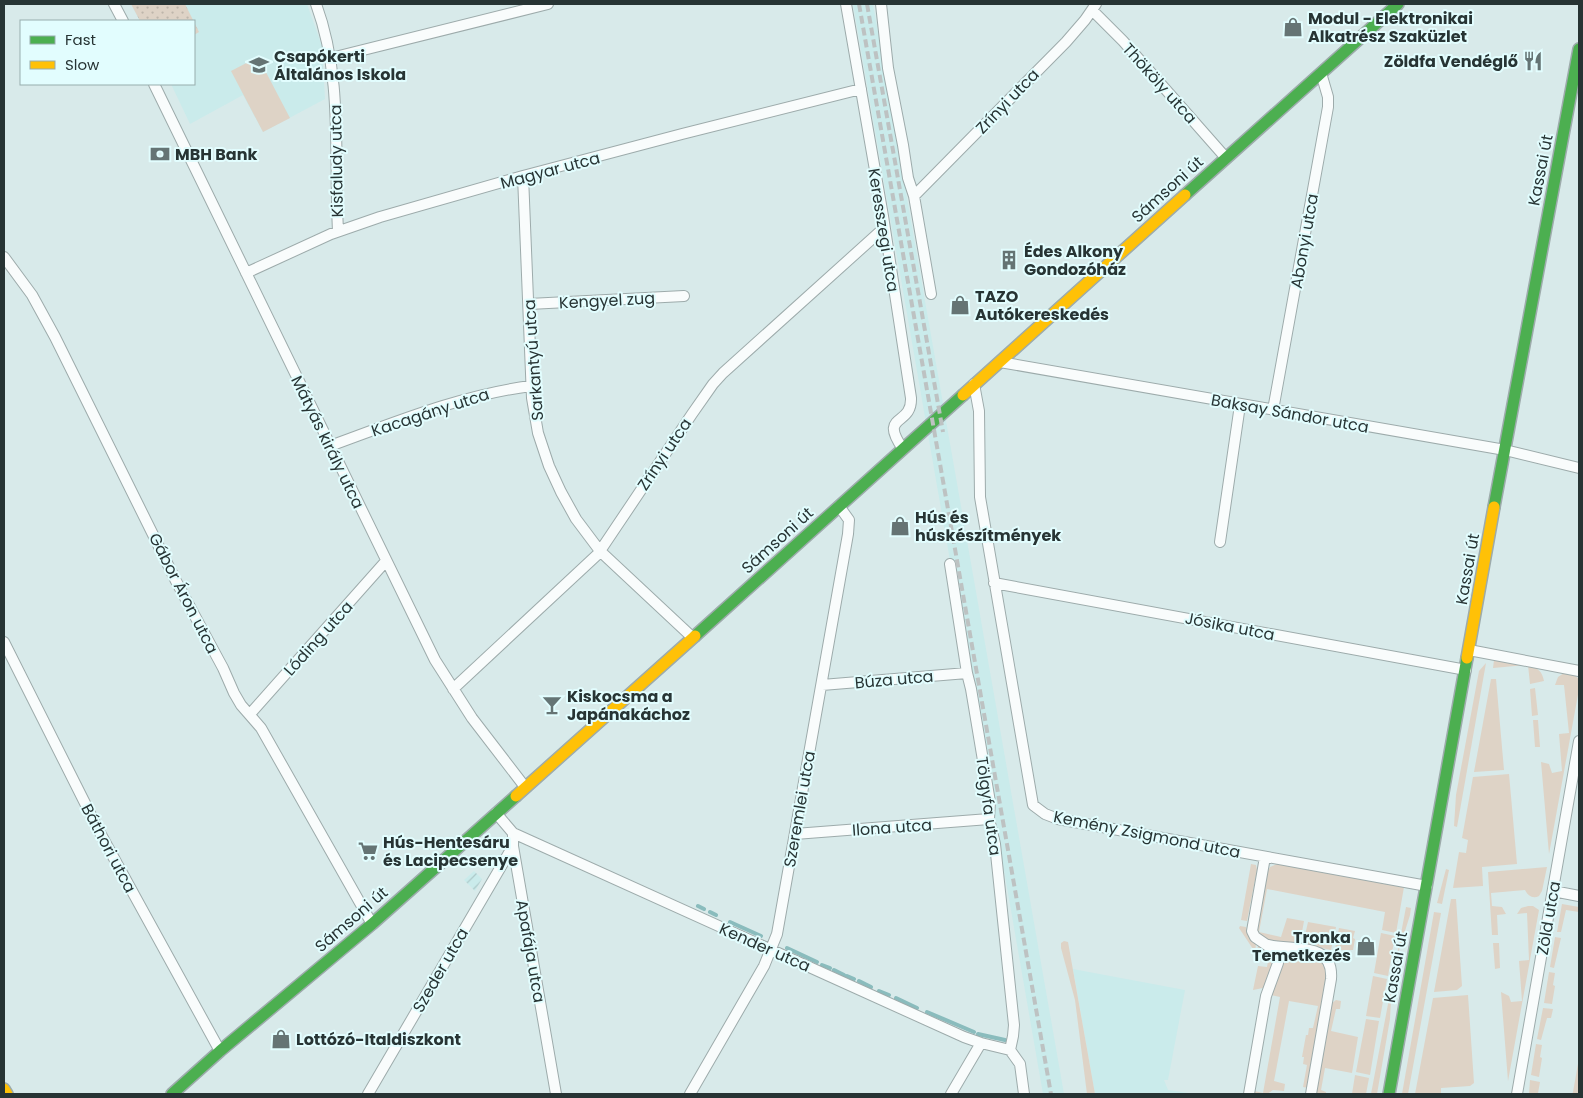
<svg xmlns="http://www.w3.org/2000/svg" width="1583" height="1098" viewBox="0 0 1583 1098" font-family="Poppins,sans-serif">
<defs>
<pattern id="industrial-furrows" width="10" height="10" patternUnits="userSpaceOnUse" patternTransform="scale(1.25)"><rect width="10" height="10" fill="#caebeb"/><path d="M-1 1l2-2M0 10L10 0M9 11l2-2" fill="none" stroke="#aecaca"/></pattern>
<pattern id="park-dots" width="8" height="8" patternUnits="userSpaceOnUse" patternTransform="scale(1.25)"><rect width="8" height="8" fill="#ded3c6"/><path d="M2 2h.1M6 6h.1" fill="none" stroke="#beb6ab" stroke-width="1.8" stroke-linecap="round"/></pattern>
</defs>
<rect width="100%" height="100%" fill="#d8eaea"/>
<path fill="#caebeb" d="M131,4H307L322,46L325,99L263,132L243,95L190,124L171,84H194V21H140Z
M853,4H873L1064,1094H1043Z
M1073,969L1185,990L1168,1080H1164L1168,1090L1195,1094H1095Z"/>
<path fill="url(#industrial-furrows)" d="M474,871L482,879L475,891L464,880Z"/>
<path fill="#ded3c6" d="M258,57L290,118L263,132L231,71Z
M1494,660L1526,665L1493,668Z
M1486,663L1457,827L1454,826L1456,795L1479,671Z
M1528,665C1538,668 1542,671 1544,681L1530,684Z
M1564,673L1574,675L1579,679V689L1549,854L1541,762L1549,764L1552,773L1562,771L1559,734L1569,733L1564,685H1555L1558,677Z
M1491,679H1496L1504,770L1474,772Z
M1535,688L1538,715L1532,716L1530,689Z
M1533,720H1538L1540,747H1535Z
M1509,774L1517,864L1482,867L1483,886L1453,888L1459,852L1466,853L1468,840L1462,838L1473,777Z
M1251,864L1256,865L1257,870L1247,921L1241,920Z
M1277,864L1404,887L1396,933L1382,930L1385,912L1267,889L1259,932L1281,937L1287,918L1304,921L1300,943C1285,942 1262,946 1256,928L1268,871L1270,867Z
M1547,867L1542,891L1539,896C1533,899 1528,896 1525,890L1491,893L1492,906L1502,907L1506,914L1497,915L1498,935H1492L1488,872Z
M1446,869L1449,870L1442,904L1437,903Z
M1451,899H1456L1462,986L1457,990L1434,992Z
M1562,904L1579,907V912L1566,910L1561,932H1557Z
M1528,906H1533L1539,910L1508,1081L1501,992L1509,996L1511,1002L1522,1001L1519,961L1529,960L1527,913L1517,914L1521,908Z
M1406,907L1411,908L1410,915L1396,960Z
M1434,912L1441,913L1408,1094H1402Z
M1308,922L1336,927L1331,950L1303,944Z
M1240,926L1246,927L1249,937L1256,944L1255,952L1239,928Z
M1339,928L1355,931L1353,938L1355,939L1353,950H1335Z
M1381,933L1395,936L1388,976L1374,973Z
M1555,937L1561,938L1554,968L1550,967Z
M1064,941L1068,942L1095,1094H1087L1075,1000L1061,948V943Z
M1493,943H1499L1500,968L1495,969Z
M1258,945C1279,960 1272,967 1263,988L1253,990L1258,966L1267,967L1269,956L1257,954Z
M1291,952L1304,954V959L1316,961L1317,957L1325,966L1327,977L1308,1088L1303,1087L1307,1065L1303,1064L1304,1057H1302L1306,1035H1308L1309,1028H1313L1318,1006L1289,1001L1274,1081L1285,1084L1284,1091L1273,1090L1267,1094H1253L1254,1091L1263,1093L1280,997L1271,995C1275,985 1284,957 1291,952Z
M1549,972L1555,973L1553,985L1555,986L1552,1004L1544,1003Z
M1373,976L1387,979L1380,1018L1366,1016Z
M1392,983L1390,1019L1377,1094H1371Z
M1468,995L1474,1083L1470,1086L1441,1088V1094H1415L1433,998Z
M1336,1000L1341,1001L1340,1009H1336L1331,1031L1358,1037L1352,1073L1325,1068L1321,1090L1326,1092V1094H1315L1332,1003Z
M1543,1008L1553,1009L1551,1018H1547L1541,1040L1537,1039Z
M1366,1019L1379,1021L1370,1075L1356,1072Z
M1536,1044L1542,1045L1540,1057L1542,1058L1539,1077L1531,1075Z
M1579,1058L1578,1094H1572L1573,1092Z
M1355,1075L1369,1078L1366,1094H1352Z
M1530,1080L1540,1082L1538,1093L1540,1094H1529Z"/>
<path fill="url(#park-dots)" d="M131,4H185L199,32L194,35V21H140Z"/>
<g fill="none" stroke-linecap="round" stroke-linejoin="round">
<path stroke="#8abcbd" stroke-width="4" d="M698,906L704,909
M710,912L716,915
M730,922L761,936
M787,948L817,962
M822,965L830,968
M834,970L844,975
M847,976L854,979
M859,981L871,987
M879,991L889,995
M896,998L917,1008
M927,1012L974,1032
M978,1034L1005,1040"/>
<defs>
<path id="street" d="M114,4L123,21
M316,4C343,77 334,155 338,231
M846,4L883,216L911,398C912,427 878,413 903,449
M881,4L888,68L903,145L908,178L914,196L931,294
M1092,10L1123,41L1226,158
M331,58L548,4
M154,84L435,660L472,718L525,787
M523,176L532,398L538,433L549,466L561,492L576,519L600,551L692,637
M914,196L1066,42L1085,20L1096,4
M4,257L32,295L55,337L176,581L223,668L234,693L241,705L261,728L372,924
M246,273L331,234L380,217L523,176L682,134L861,89
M529,304L684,296
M1000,362L1505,450L1579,468
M974,384L979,411L980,497L1033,805L1045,814L1058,819L1427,886
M1273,410L1328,107V97L1321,73
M330,446C396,422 461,395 531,386
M1220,542L1240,405
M950,564L967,673L971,689L990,802L989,819L995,844L1014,1025L1013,1036L1010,1050
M994,583L1466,670
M4,642L99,831L220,1051
M1469,650L1579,671
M822,685L967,673
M453,689L598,554L692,414L713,384L723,373L884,228
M250,714L386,561
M496,813L513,833V846L556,1094
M513,833L964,1037L981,1043L1010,1050L1020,1064L1024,1094
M795,834L989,819
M1553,891L1579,896
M1269,945C1293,951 1334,941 1331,979L1311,1094
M368,1094L513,846
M690,1094L764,966L777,934L848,534L849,520L839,506
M951,1094L981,1043
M1249,1094L1266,996L1278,963L1277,956L1274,950L1255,937L1252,931L1265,857
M1517,1094L1579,741"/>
<path id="fast" d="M1185,195L1398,4
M1494,507L1579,49
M695,636L963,395
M172,1094L220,1051L372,924L516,796
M1389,1094L1467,658"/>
<path id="slow" d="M963,395L1185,195
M1467,658L1494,507
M516,796L695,636
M4,1089L7,1094"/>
</defs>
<use href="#street" stroke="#9dabab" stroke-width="12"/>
<use href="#fast" stroke="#9dabab" stroke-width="14"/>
<use href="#slow" stroke="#9dabab" stroke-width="14"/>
<use href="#street" stroke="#f9fcfc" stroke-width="10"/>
<use href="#fast" stroke="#4caf50" stroke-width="11"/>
<use href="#slow" stroke="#ffc107" stroke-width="11"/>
<path stroke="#bdc2c2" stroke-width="4" stroke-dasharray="8 4" stroke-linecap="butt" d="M859,4L1051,1094
M867,4L943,432"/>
</g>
<defs>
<symbol id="shop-bare" viewBox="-9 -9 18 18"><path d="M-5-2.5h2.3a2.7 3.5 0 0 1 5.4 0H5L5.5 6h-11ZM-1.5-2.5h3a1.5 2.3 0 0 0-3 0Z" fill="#657474" stroke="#e2fdfe" stroke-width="2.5" paint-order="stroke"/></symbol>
<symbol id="restaurant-bare" viewBox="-9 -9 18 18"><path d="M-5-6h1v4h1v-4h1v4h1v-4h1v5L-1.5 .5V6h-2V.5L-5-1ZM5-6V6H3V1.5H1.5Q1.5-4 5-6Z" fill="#657474" stroke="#e2fdfe" stroke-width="2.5" paint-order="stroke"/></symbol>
<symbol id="school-bare" viewBox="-9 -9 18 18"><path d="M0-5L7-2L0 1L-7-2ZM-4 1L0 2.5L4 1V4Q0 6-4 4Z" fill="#657474" stroke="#e2fdfe" stroke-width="2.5" paint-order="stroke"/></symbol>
<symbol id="bank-bare" viewBox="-9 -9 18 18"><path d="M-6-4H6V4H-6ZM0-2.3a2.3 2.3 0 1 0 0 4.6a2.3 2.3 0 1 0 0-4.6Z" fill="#657474" stroke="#e2fdfe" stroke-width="2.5" paint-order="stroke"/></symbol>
<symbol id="building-bare" viewBox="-9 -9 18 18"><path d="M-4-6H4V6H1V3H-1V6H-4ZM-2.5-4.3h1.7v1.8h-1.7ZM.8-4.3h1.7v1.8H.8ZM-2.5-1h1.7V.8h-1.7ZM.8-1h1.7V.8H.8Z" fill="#657474" stroke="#e2fdfe" stroke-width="2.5" paint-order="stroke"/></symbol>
<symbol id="bar-bare" viewBox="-9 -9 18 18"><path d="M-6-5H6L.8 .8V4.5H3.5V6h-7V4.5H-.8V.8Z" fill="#657474" stroke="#e2fdfe" stroke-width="2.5" paint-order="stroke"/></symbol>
<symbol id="supermarket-bare" viewBox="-9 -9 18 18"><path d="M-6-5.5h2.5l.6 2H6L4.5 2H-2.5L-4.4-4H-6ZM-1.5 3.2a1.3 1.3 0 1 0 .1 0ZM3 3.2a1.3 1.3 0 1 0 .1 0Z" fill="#657474" stroke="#e2fdfe" stroke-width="2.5" paint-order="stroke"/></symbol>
</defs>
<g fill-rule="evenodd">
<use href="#shop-bare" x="1279" y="13" width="28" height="28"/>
<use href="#restaurant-bare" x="1519" y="47" width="28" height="28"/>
<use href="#school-bare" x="245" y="51" width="28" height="28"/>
<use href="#bank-bare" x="146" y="140" width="28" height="28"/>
<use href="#building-bare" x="995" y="246" width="28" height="28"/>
<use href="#shop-bare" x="946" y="291" width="28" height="28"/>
<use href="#shop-bare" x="886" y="512" width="28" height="28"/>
<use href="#bar-bare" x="538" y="691" width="28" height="28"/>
<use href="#supermarket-bare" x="354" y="837" width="28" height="28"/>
<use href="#shop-bare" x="1352" y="932" width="28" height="28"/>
<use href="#shop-bare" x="267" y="1025" width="28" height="28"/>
</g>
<g text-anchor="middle" stroke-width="4" stroke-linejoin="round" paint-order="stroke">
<g font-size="16" font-weight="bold" fill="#273434" stroke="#e2fdfe" text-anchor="start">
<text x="1308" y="24">Modul - Elektronikai<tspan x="1308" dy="18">Alkatrész Szaküzlet</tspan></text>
<text x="274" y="62">Csapókerti<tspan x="274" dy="18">Általános Iskola</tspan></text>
<text x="1518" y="67" text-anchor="end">Zöldfa Vendéglő</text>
<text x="175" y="160">MBH Bank</text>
<text x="1024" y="257">Édes Alkony<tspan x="1024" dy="18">Gondozóház</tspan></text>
<text x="975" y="302">TAZO<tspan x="975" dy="18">Autókereskedés</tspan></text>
<text x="915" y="523">Hús és<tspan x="915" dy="18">húskészítmények</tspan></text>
<text x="567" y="702">Kiskocsma a<tspan x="567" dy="18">Japánakáchoz</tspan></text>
<text x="383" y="848">Hús-Hentesáru<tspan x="383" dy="18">és Lacipecsenye</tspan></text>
<text x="1351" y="943" text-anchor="end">Tronka<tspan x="1351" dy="18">Temetkezés</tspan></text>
<text x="296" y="1045">Lottózó-Italdiszkont</text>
</g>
<g font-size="16" fill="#273434" stroke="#e2fdfe">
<text transform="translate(1160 83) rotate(48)" y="6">Thököly utca</text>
<text transform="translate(1007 101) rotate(-46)" y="6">Zrínyi utca</text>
<text transform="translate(336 161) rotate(-91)" y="6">Kisfaludy utca</text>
<text transform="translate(550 170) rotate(-15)" y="6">Magyar utca</text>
<text transform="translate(1540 170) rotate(-79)" y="6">Kassai út</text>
<text transform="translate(1167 189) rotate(-42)" y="6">Sámsoni út</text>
<text transform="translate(884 230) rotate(81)" y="6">Keresszegi utca</text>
<text transform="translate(1304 241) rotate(-80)" y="6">Abonyi utca</text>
<text transform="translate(607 300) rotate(-3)" y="6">Kengyel zug</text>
<text transform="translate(533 360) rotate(-94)" y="6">Sarkantyú utca</text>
<text transform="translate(430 412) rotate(-18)" y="6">Kacagány utca</text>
<text transform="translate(1290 413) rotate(10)" y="6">Baksay Sándor utca</text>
<text transform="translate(328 442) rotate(64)" y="6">Mátyás király utca</text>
<text transform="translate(664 454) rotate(-56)" y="6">Zrínyi utca</text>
<text transform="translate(777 540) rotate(-42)" y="6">Sámsoni út</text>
<text transform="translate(1467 569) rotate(-80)" y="6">Kassai út</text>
<text transform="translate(184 593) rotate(63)" y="6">Gábor Áron utca</text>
<text transform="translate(1230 626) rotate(11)" y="6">Jósika utca</text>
<text transform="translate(318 638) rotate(-48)" y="6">Lóding utca</text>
<text transform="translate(894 679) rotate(-5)" y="6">Búza utca</text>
<text transform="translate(989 806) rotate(82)" y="6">Tölgyfa utca</text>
<text transform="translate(799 809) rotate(-80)" y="6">Szeremlei utca</text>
<text transform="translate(892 827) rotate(-4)" y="6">Ilona utca</text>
<text transform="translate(1147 834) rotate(11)" y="6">Kemény Zsigmond utca</text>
<text transform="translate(109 848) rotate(62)" y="6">Báthori utca</text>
<text transform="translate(1548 918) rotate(-80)" y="6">Zöld utca</text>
<text transform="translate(351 919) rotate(-41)" y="6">Sámsoni út</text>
<text transform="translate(765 947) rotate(24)" y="6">Kender utca</text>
<text transform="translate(531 951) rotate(80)" y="6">Apafája utca</text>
<text transform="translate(1395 967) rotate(-80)" y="6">Kassai út</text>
<text transform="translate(440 970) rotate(-60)" y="6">Szeder utca</text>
</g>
</g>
<rect width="1583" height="1098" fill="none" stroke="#273434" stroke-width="10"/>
<rect x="20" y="20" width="175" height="65" fill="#e2fdfe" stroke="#97adad"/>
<rect x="30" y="36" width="25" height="8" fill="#4caf50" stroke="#97adad"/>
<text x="65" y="45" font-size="15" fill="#273434">Fast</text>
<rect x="30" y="61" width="25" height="8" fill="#ffc107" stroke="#97adad"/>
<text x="65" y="70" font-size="15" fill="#273434">Slow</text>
</svg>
